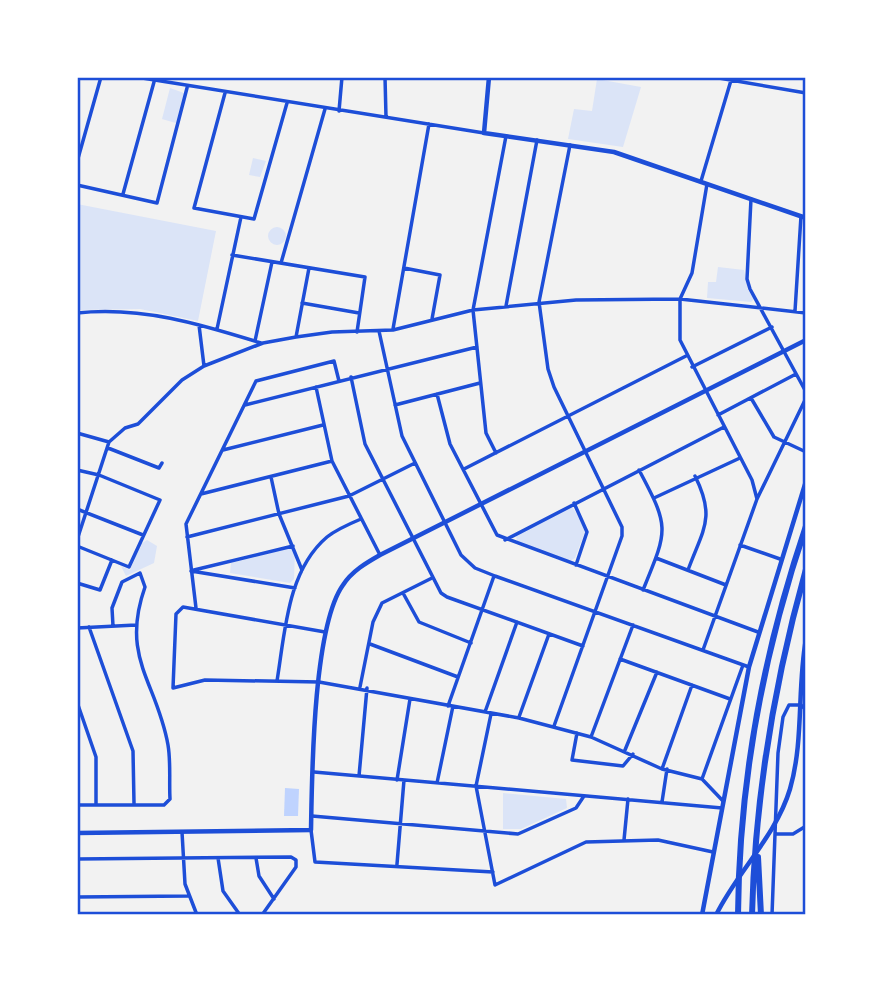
<svg xmlns="http://www.w3.org/2000/svg" width="883" height="992" viewBox="0 0 883 992" font-family="'Open Sans',sans-serif">
<rect width="100%" height="100%" fill="#f2f2f2"/>
<path fill="#dbe4f7" d="M597,79L641,87L623,147L568,139L574,109L592,111Z
M170,88L184,93L176,123L162,119Z
M253,158L266,161L260,177L249,175Z
M77,204L216,231L198,321L140,309L77,310Z
M268 236a9 9 0 1 1 18 0a9 9 0 1 1-18 0Z
M718,267L744,270L748,290L754,299L751,302L707,298L708,282H716Z
M571,505L586,529L575,558L570,561L517,542L516,535Z
M147,540L157,546L154,563L126,576L121,566L130,570L141,544Z
M291,548L295,551L294,579L290,583L230,573L231,563Z
M503,793L566,799L567,808L521,829H503Z"/>
<path fill="#bfd3fe" d="M285,788L299,789L298,816H284Z"/>
<g fill="none" stroke-linecap="round" stroke-linejoin="round">
<path stroke="#1d4ed8" stroke-width="3.5" d="M136,77L484,133
M385,77L386,117
M713,77L806,93
M225,93L194,208L254,219L287,103
M339,111L342,77
M77,162L101,77
M701,181L732,77
M707,184L692,273L680,299V340L752,480L757,499
M77,185L157,203L187,88
M123,194L154,82
M751,199L747,279L750,289L806,392
M232,255L365,277L357,332
M281,263L325,109
M404,268L440,275L432,319
M302,303L359,313
M506,306L537,140
M795,311L801,216
M77,313C141,306 200,324 261,343
M199,325L204,366
M217,329L241,217
M393,329L429,124
M379,331L402,436L461,555L475,568L495,576L749,667
M296,337L309,268
M255,341L272,262
M692,367L772,327
M351,377L365,444L441,593L447,597L583,646
M316,387L332,461L380,555
M437,394L450,444L497,535L758,632
M751,398L774,437L806,452
M245,405L477,347
M395,405L480,383
M718,415L796,374
M77,433L109,442L125,428L138,424L182,380L204,366L263,343L296,337L332,332L393,330L473,310L576,300L680,299L806,313
M108,448L159,468L162,463
M223,450L323,425
M496,453L486,433L473,310L506,136
M464,469L686,356
M77,470L99,475L160,500L129,567L77,546
M639,470C670,528 668,529 643,590
M271,477L279,514L302,570
M201,494L332,461
M654,498L740,458
M574,503L587,532L576,565
M77,509L143,535
M187,537L349,496L415,463
M77,540L109,442
M505,540L724,427
M740,545L780,559
M656,558L726,585
M194,570L293,546
M688,570C703,529 716,518 695,476
M191,571L295,588
M77,583L100,590L112,560
M403,593L419,622L471,643
M196,608L186,524L256,381L334,361L339,381
M89,627L133,751L134,803
M77,628L136,625
M325,632L183,607L176,614L173,688L205,680L319,682L519,718L591,737L662,769L702,779L723,801
M370,644L458,677
M703,650L757,499L806,398
M620,659L730,699
M277,681C285,633 287,571 327,537C337,529 349,524 361,519
M360,687L373,622L382,603L432,578
M77,702L96,757V805
M448,706L494,576
M485,712L517,622
M491,714L476,786L495,885L586,842L658,840L713,852
M519,717L549,634
M554,726L622,536V527L554,387L548,369L539,302L570,145
M577,733L572,760L623,766L633,754
M591,737L633,625
M625,750L657,672
M662,769L692,685
M314,772L722,808
M359,776L367,688
M702,779L743,665
M397,780L410,699
M437,783L453,706
M662,802L667,769
M77,805H164L170,799C169,782 171,762 168,745C157,682 120,658 145,587L140,573L122,582L112,608L113,626
M312,816L518,834L576,808L584,796
M311,830L315,862L493,872
M182,832L185,884L197,915
M777,834H793L806,826
M624,840L628,799
M218,858L223,891L240,915
M256,858L259,876L274,899
M77,859L291,857L296,860V867L262,915
M397,864L404,780
M77,897L188,896
M772,915L778,753L783,717L789,705H801L806,710"/>
<path stroke="#1d4ed8" stroke-width="4.5" d="M489,77L484,133L614,152L806,218
M77,833L311,830C312,775 313,627 343,585C352,571 366,563 380,555L806,340
M702,915L749,667L806,481
M716,915C737,872 776,836 790,789C804,741 797,688 806,639"/>
<path stroke="#1d4ed8" stroke-width="6" d="M758,857L761,915
M738,915C739,781 763,653 806,526
M752,915C755,797 774,683 806,569"/>
</g>
<rect width="883" height="992" fill="none" stroke="#ffffff" stroke-width="158"/>
<rect x="79" y="79" width="725" height="834" fill="none" stroke="#1d4ed8" stroke-width="2.5"/>
</svg>
